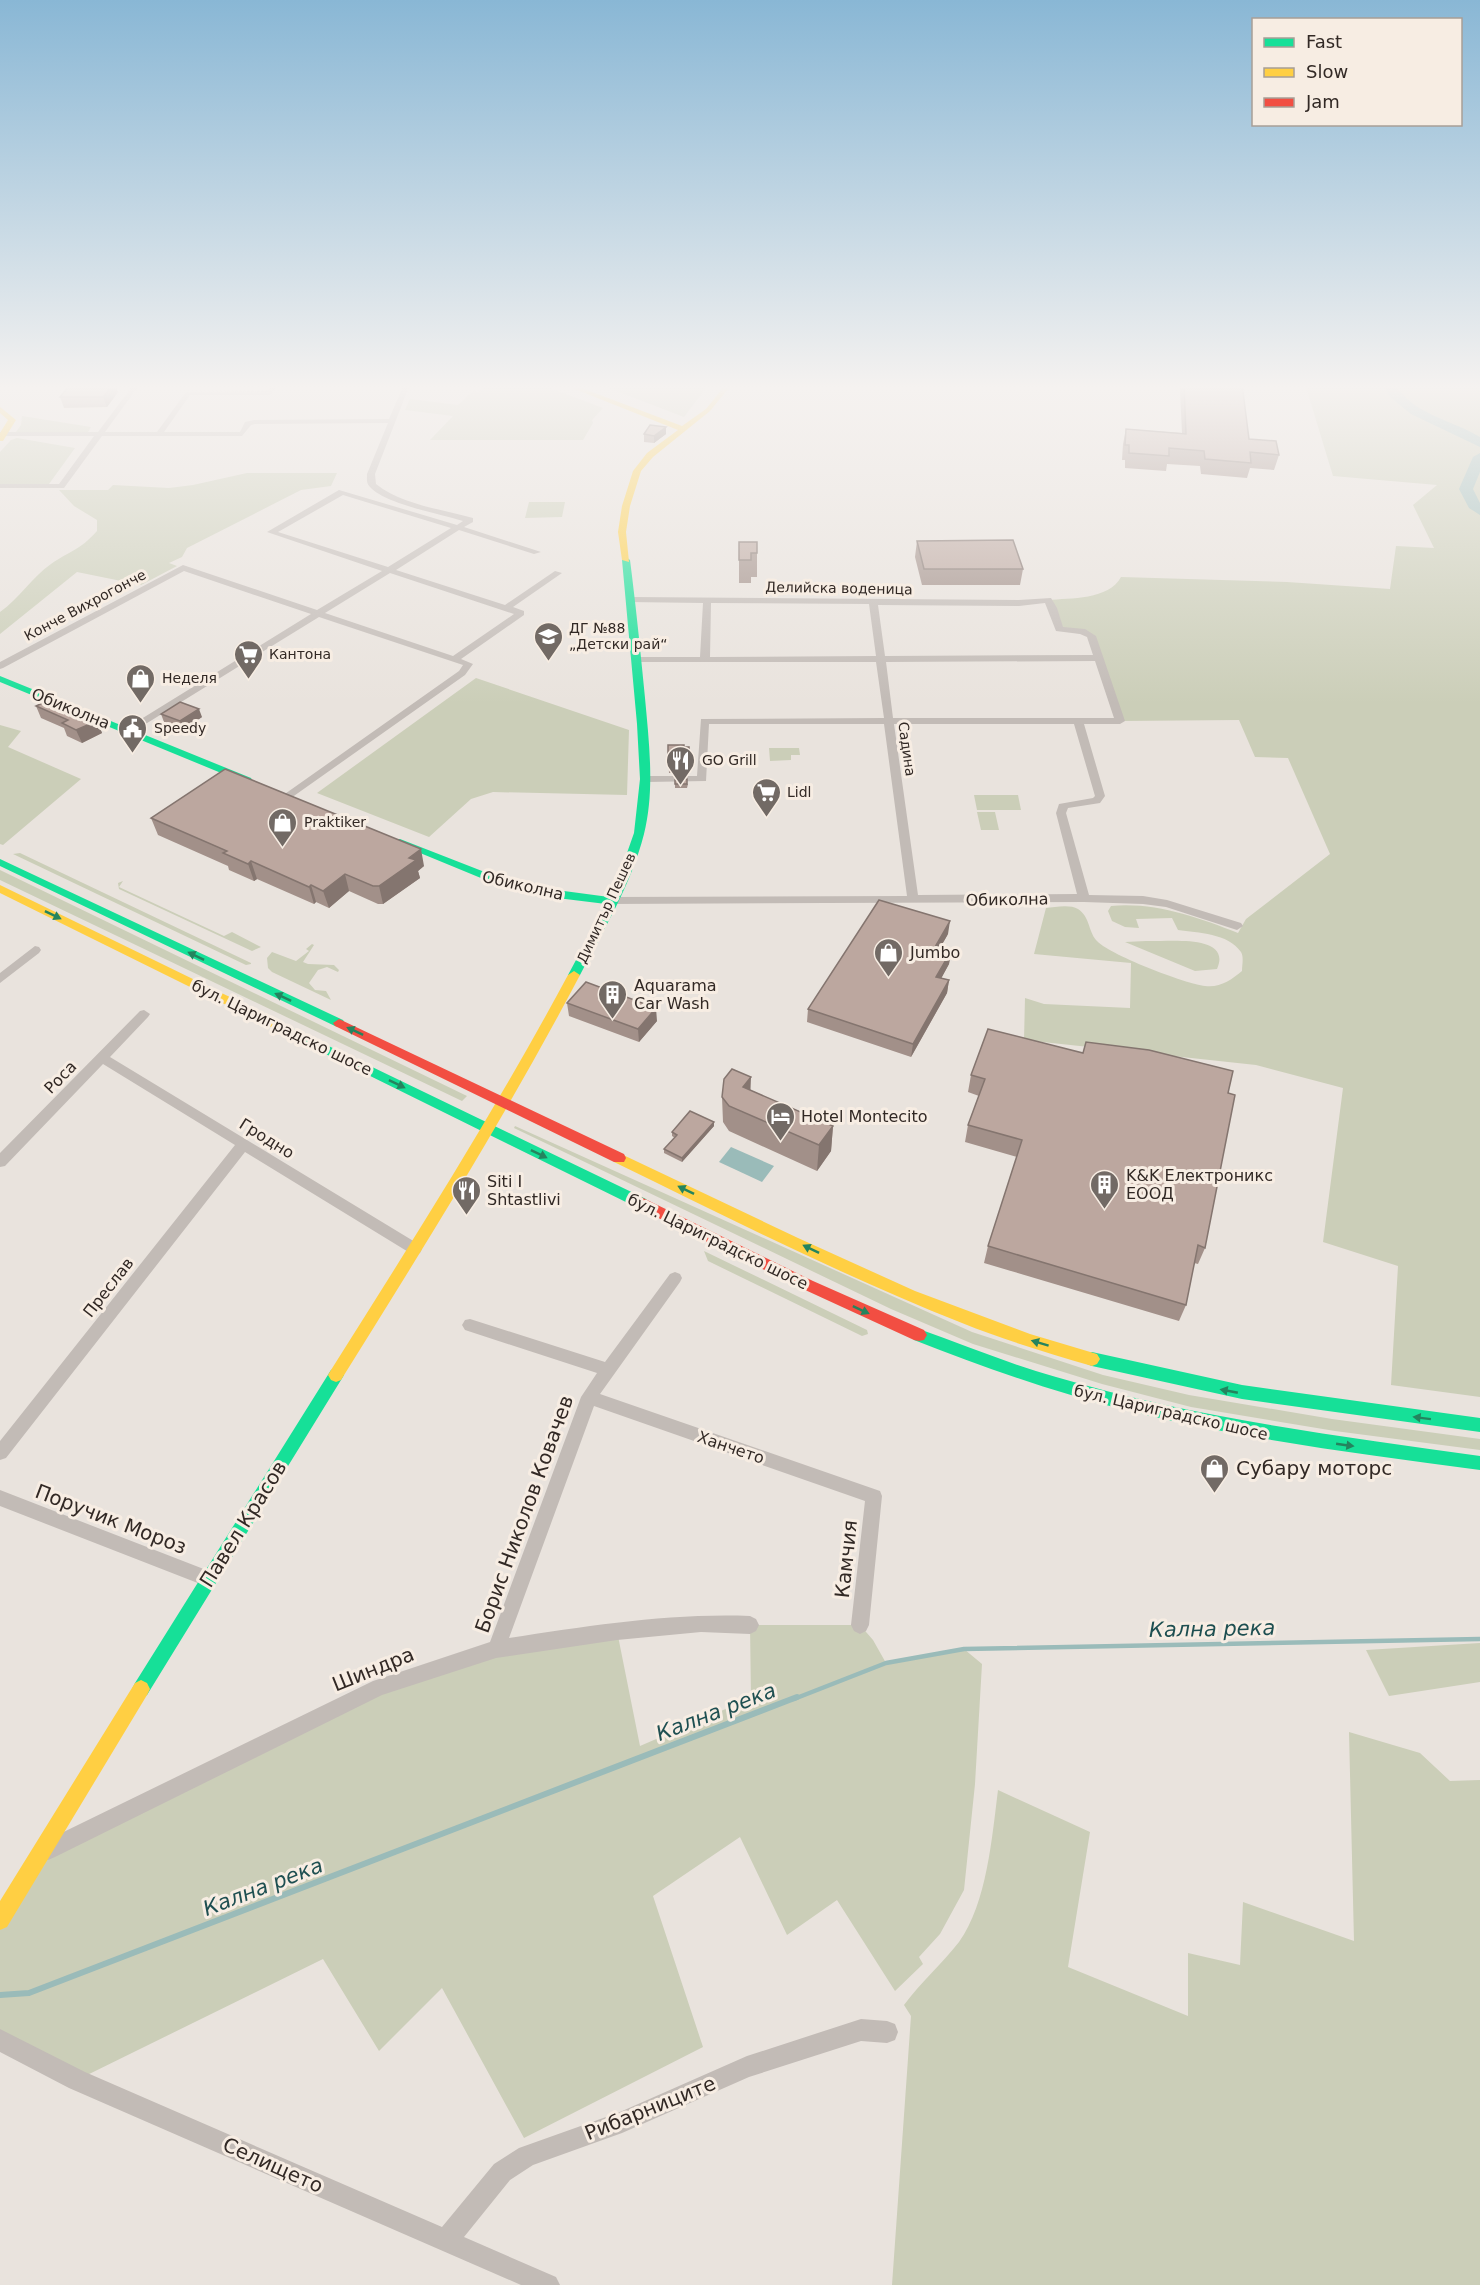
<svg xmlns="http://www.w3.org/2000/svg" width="1480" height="2285" viewBox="0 0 1480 2285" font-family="'DejaVu Sans',sans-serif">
<rect width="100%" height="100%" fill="#e9e3dd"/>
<path fill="#cbceb8" d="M487,384H540L603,408L592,420L593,423L583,440H430L453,416L405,410L410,399L458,405L473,391L479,392Z
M598,384H709L684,417Z
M1305,384H1480V1397L1391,1385L1398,1266L1323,1242L1343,1088L1256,1065L1024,1040L1025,998L1044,1004L1130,1008L1131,963L1034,954L1046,908C1055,907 1070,904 1078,909C1090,917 1088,930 1096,940C1107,954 1186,984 1205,986C1220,988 1231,980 1242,971C1242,965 1244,957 1241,952C1228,933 1198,933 1178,930L1172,918L1136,919L1139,928L1125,927L1112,921L1108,911L1111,906C1155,902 1197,917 1238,933L1246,919L1330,854L1288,758L1255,757L1239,720L1120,721L1091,636L1064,630L1048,600C1070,598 1109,600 1121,577L1287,582L1390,589L1396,546L1434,548L1413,505L1437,485L1333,476Z
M22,416L91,427L88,432H16L21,425Z
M17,438L75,448L49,484H0V452L11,440Z
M247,473H337L331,486L301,490L187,548L182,557L169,563L177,566L141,585L77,572L0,634V612C19,599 32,577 51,564C71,550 79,551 97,531V520L74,506L59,490H108L113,485L169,488L193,485Z
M529,502H565L562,517L525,518Z
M476,678L629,730L627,795L493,792L471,799L429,837L317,793Z
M0,725L21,731L8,747L81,779L3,845L0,844Z
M799,748L800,755H791V760L770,761L769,748Z
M974,795H1018L1021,810H977Z
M977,812H995L999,830H981Z
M20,853L251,963V964L246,965L13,854Z
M0,870L467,1096L462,1101L0,880Z
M123,881L119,887L224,936L232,932L261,947L252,951L119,889L118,883Z
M1146,941C1166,942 1233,933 1217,969L1195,971L1125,942Z
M312,944L314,945L303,962L308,964L334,965L339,970L338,972L327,967L318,970L309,983L315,990L326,991L331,1000L272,972L268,968L267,958L272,952L296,961L309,951L306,949Z
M515,1126L972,1332L1103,1375L1189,1395L1332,1419L1480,1439V1450L1335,1431L1191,1407L1102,1384L973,1344L891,1309L514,1128Z
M704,1251L867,1330L868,1334L862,1336L708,1261Z
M750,1625H860L873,1640L886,1663L964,1649L982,1664L975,1784L964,1890L940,1934L919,1957L923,1964L895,1991L837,1900L787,1935L740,1837L653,1896L703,2047L524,2138L442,1988L379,2051L323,1959L77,2080L0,2040V1920L41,1853L379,1687L496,1649L617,1631L640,1746L751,1698Z
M1480,1643V1682L1389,1696L1366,1650Z
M1349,1732L1420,1753L1450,1781L1480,1780V2285H892L911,2016L904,2005C920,1983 942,1964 959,1942C987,1903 992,1837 998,1790L1090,1832L1068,1967L1188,2016V1953L1240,1965L1243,1902L1354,1941Z"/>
<path fill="#9abbb9" d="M731,1147L774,1166L762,1182L719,1162Z"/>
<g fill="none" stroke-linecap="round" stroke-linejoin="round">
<path stroke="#9abbb9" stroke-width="4.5" d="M794,1699L886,1663L964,1649L1480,1639"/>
<path stroke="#9abbb9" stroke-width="6" d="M0,1995L29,1993L797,1697"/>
<path fill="#9abbb9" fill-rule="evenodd" d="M1383,384H1395C1412,414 1452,420 1480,437V447L1411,414L1390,397Z
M1480,453V472L1473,489L1480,503V515L1469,508L1459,489L1473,457Z"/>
<path fill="#c2bbb6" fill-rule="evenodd" d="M134,384H140L105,432H157L186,392L268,391L273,384H279L270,395H190L164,432H240L245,422L254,420L389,419L404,384H410L375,474L376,484C402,505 442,509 473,518V522L464,527L541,552L534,554L459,530L396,570L505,605L555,571L562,573L513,607L524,611V615L461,659L473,664L465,675L291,798H283L282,796L459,671L463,665L319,617L131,733H125V729L311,614L184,571L3,668L0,669V662L183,565L317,610L382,571L267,532L339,490L457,525L463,521C441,514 385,504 370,487C366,483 367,479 367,474L388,423L255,424L251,425L242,436H102L64,488H0V484H59L94,436H0V432H98ZM343,495L451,528L388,567L278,532ZM390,573L514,614L453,656L325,613Z
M631,597L1019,600L1051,598L1057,608L1063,627L1085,629L1096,636L1125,721L1120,724H1084L1105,796L1100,803L1068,808L1066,813L1089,895L1143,896L1167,900L1241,923L1243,926L1237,930L1166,907L1143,904L1084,902L608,904V898L612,897L907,896L884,724H709L706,781L646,782L641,779L646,776H697L701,719L884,718L876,662H633V658L636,657H700L703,603L628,602L627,600ZM711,603L869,604L876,656L710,657ZM1045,603L1056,631L1080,634L1087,637L1093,655L885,656L878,605L1019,606ZM1095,661L1114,718H893L886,662ZM894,724H1074L1095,796L1093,798L1059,804L1056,813L1077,894L918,895Z
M35,946L39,947L41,950L39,953L0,983V973Z
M144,1010L150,1014L148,1017L110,1057L420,1245L422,1249L420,1253L415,1255L410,1253L245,1152L6,1458L0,1460V1441L235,1145L103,1064L5,1166L0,1167V1153L140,1011Z
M675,1272L680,1274L682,1278L680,1282L600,1394L880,1491L882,1496L869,1625L866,1631L860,1634L854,1631L851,1625L865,1501L594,1406L509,1638C590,1626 667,1613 750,1616L756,1619L759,1625L756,1631L750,1634L701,1632L617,1640L496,1658L382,1695L55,1857L48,1860L41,1857L38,1850L41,1843L373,1681L490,1642L581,1397L597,1373L465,1330L462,1325L465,1320L470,1319L605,1362L670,1274Z
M0,1490L214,1573L217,1579L214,1585L208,1587L0,1506Z
M861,2019L887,2021L895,2024L898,2032L895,2040L887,2043L861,2041L749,2077L622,2133L533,2165L510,2180L464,2237L556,2277L560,2285H521L69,2088L0,2052V2029L85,2072L442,2227L494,2164L519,2148L620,2112L747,2056Z"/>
<path fill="#16e098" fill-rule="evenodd" d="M626,557L630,560L632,576C637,617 641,657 645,698C649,743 655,790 644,834C631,885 604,929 580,975L574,979L568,975L606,904L549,897L493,883L391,841L392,839H400L500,878L549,889L609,897L621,870L634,833L640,779L637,724L622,560Z
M0,676L251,778L252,780L251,782H243L0,682Z
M0,859L343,1020L345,1023L339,1027L335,1026L0,866Z
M281,1023L646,1199L648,1203L646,1207H636L277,1030L275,1027L277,1024Z
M919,1329C965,1345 1009,1364 1056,1377C1194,1418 1338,1436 1480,1456V1470C1361,1454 1242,1439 1125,1410C1053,1392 983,1367 914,1340L911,1335L914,1330Z
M1092,1352L1242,1385L1480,1418V1432L1242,1399L1092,1366L1087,1364L1084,1359L1087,1354Z
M336,1368L341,1370L344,1375L341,1380L147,1695L141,1698L135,1695L132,1689L135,1683L331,1370Z"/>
<path fill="#ffcf43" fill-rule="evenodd" d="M562,384H571L682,426L706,409L726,384H732L710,411L653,457L641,471L630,506L626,532L629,562L622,560L618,532L622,506L633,471L647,453L678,430Z
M0,407L16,420L3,441H0V433L8,420L0,413Z
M0,885L285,1024L287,1027L285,1030H277L0,893Z
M574,971L580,975C507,1114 424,1247 341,1380L336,1382L331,1380L328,1375L331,1370C413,1240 495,1111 568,975Z
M619,1153L798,1238L915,1291L1030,1334L1097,1354L1100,1359L1097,1364L1092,1366C1048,1353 1004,1340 962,1323C843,1276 729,1218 614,1162L612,1158L614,1154Z
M141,1680L147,1683L150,1689L147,1695L7,1927L0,1930V1901L135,1683Z"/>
<path fill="#f24e42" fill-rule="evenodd" d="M339,1019L624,1154L626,1158L624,1162H614L335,1026L333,1023Z
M641,1197L813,1281L924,1330L927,1335L924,1340L919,1341L914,1340L803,1289L636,1207L634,1203L636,1199Z"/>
</g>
<path fill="#a29089" d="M1181,384H1242L1249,439L1279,455L1274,470L1250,468L1247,478L1201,474L1200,466L1167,464L1166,471L1125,468V460H1122L1123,444L1126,429L1182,433L1180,390Z
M118,392L107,407L64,408L60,397Z
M644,434H666L654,443L644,442Z
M917,541L1023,569L1020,585H922L915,557Z
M739,542H757V577H751V583H739Z
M36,706L97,721L102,733L82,743L67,736L64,728L41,718Z
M161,714L202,717L183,730L164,722Z
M668,745L684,747L689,756V772L669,773Z
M675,780L688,784L687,788H675Z
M151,818L424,866L418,871L420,878L383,904H378L349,891L329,908L316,902L314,904L257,879L254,881L229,870L228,866L158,835Z
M948,934L940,948L951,951L949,964L941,978L949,980L947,993L911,1057L807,1022L808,1009Z
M567,1003L657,1021L639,1042L569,1016Z
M971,1075L1228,1093L1205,1248L1198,1264L1194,1263L1186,1305L1179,1321L984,1263L988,1246L1017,1157L965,1142L968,1125L979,1096L968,1092Z
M750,1090L833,1126L831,1151L817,1171L729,1131L723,1122L722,1097Z
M714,1122V1126L682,1162L664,1153V1149L675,1138L672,1136V1132Z"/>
<path fill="#84756f" d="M113,384H115L118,392L107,407L103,397Z
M666,427V434L654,443V436Z
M199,709L202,717L183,730L180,721Z
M97,721L102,733L82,743L76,730Z
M421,849L424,866L418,871L420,878L383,904L379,886L409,858Z
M251,861L257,879L254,881L248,864Z
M345,874L349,891L329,908L323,891Z
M311,885L316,902L314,904L309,887Z
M950,921L948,934L933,960L935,947Z
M951,951L949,964L935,990L936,977Z
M949,980L947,993L911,1057L913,1044Z
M656,1008L657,1021L639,1042L638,1029Z
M751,1077L750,1102L743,1087Z
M714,1122V1126L682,1162V1158Z
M833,1126L831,1151L817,1171L819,1145Z"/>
<path fill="#bca79f" stroke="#84756f" stroke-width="1.5" d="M71,384H113L103,397H60Z
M1184,384H1242L1249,439L1276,441L1279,455L1250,452L1251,463L1205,459L1204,451L1169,448V456L1129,453V445H1125L1126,429L1186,434Z
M650,425L666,427L654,436L644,434Z
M1013,540L1023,569H924L917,541Z
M739,542H757V553H751V560H739Z
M49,700L97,721L76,730L62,723L68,720L36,706Z
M180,702L199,709L180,721L161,714Z
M668,745H684V747H689V764H668Z
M225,769L421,849L409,858L416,860L379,886H373L345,874L323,891L311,885L309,887L251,861L248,864L223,853L227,851L151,818Z
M687,779V784H675V780Z
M879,900L950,921L935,947L951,951L936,977L949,980L913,1044L808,1009Z
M586,982L656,1008L638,1029L567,1003Z
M988,1029L1083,1053L1086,1042L1149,1050L1233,1071L1228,1093L1235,1095L1205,1248L1198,1245L1186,1305L988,1246L1022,1140L968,1125L985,1079L971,1075Z
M732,1069L751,1077L743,1087L833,1126L819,1145L729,1106L722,1097L724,1079Z
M690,1111L714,1122L682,1158L664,1149L677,1135L672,1132Z"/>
<defs><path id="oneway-solid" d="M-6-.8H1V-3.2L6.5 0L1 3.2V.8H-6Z" transform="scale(1.5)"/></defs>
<g fill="#24845e">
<use href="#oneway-solid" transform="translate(53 915) rotate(26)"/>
<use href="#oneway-solid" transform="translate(196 956) rotate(-154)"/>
<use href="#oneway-solid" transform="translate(283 997) rotate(-155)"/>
<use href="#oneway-solid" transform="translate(355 1031) rotate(-155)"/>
<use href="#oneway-solid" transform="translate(397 1084) rotate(26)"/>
<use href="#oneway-solid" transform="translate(539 1154) rotate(26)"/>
<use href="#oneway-solid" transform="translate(686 1190) rotate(-154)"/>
<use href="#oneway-solid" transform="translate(811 1249) rotate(-154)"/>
<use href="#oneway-solid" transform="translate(861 1310) rotate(25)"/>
<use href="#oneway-solid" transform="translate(1040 1343) rotate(-163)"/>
<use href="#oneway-solid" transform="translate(1229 1391) rotate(-169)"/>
<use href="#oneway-solid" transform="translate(1422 1418) rotate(-173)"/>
<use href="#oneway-solid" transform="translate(1345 1445) rotate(8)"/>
</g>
<linearGradient id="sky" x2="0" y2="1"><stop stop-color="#89b7d5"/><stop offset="0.55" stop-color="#f5f2f0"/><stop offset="1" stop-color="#f5f2f0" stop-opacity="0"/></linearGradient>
<rect width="1480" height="704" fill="url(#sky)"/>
<defs>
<symbol id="school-pin" viewBox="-11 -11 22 30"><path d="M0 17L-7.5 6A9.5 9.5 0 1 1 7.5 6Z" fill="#726a65" stroke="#f7ede3"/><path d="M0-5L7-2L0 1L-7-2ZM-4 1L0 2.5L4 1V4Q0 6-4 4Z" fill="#fff"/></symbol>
<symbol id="supermarket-pin" viewBox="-11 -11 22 30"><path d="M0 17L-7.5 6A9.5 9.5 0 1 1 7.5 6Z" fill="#726a65" stroke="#f7ede3"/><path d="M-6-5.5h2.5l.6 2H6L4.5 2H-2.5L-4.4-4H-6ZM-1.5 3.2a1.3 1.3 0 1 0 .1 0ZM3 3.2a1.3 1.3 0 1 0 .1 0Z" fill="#fff"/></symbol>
<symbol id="shop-pin" viewBox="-11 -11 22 30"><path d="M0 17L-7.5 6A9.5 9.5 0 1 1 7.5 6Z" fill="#726a65" stroke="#f7ede3"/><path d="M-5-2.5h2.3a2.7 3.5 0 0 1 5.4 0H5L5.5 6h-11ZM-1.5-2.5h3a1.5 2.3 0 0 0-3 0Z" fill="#fff"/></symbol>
<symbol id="civic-pin" viewBox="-11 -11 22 30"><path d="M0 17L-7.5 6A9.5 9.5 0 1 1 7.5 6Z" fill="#726a65" stroke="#f7ede3"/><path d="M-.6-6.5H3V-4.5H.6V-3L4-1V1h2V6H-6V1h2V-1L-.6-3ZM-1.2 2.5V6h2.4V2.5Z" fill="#fff"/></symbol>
<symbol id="restaurant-pin" viewBox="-11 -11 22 30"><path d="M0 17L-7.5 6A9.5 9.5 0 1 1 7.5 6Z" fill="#726a65" stroke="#f7ede3"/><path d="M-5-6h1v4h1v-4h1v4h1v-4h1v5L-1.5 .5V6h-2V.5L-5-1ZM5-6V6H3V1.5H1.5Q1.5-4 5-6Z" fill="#fff"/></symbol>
<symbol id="building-pin" viewBox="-11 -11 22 30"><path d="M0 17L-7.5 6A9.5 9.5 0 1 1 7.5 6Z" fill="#726a65" stroke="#f7ede3"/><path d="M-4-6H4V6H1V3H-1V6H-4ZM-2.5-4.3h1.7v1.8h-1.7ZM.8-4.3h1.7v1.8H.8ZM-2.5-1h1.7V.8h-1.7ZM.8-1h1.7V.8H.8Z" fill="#fff"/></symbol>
<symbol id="hotel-pin" viewBox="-11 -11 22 30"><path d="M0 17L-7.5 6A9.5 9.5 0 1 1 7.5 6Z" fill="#726a65" stroke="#f7ede3"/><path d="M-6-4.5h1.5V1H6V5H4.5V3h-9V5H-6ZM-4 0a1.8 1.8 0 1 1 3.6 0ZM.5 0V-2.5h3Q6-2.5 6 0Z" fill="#fff"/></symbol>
</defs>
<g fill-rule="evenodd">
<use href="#school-pin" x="532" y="620" width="33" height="45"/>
<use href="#supermarket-pin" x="232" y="638" width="33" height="45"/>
<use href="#shop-pin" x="124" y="662" width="33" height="45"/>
<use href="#civic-pin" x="116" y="712" width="33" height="45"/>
<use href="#restaurant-pin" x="664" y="744" width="33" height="45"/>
<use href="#supermarket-pin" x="750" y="776" width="33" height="45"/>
<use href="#shop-pin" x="266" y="806" width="33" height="45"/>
<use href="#shop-pin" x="872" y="936" width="33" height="45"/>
<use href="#building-pin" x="596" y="978" width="33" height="45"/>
<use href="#hotel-pin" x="764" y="1100" width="33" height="45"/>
<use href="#building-pin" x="1088" y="1168" width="33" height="45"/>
<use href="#restaurant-pin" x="450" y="1174" width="33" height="45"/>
<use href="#shop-pin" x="1198" y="1452" width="33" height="45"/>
</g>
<g text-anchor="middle" stroke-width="6" stroke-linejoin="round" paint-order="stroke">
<g font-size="14" fill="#322925" stroke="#f7ede3">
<text transform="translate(839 588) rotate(1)" y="5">Делийска воденица</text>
<text transform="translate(85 605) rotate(-28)" y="5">Конче Вихрогонче</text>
<text transform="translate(907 749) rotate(82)" y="5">Садина</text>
<text transform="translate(606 908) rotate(-65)" y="5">Димитър Пешев</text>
</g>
<g font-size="14" fill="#322925" stroke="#f7ede3" text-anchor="start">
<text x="569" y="633">ДГ №88<tspan x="569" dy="16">„Детски рай“</tspan></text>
<text x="269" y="659">Кантона</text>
<text x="162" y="683">Неделя</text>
<text x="154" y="733">Speedy</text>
<text x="702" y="765">GO Grill</text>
<text x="787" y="797">Lidl</text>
<text x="304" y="827">Praktiker</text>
</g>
<g font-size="16" fill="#322925" stroke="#f7ede3">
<text transform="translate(71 708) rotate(22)" y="6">Обиколна</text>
<text transform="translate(523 885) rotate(13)" y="6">Обиколна</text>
<text transform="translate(1007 899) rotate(-1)" y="6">Обиколна</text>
<text transform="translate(282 1027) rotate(26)" y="6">бул. Цариградско шосе</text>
<text transform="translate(60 1077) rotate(-46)" y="6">Роса</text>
<text transform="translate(267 1138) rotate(32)" y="6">Гродно</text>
<text transform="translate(718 1241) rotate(26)" y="6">бул. Цариградско шосе</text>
<text transform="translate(108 1287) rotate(-52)" y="6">Преслав</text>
<text transform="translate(1171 1412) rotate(13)" y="6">бул. Цариградско шосе</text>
<text transform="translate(731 1447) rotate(19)" y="6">Ханчето</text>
</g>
<g font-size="16" fill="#322925" stroke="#f7ede3" text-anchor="start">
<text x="910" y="958">Jumbo</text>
<text x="634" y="991">Aquarama<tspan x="634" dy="18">Car Wash</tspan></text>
<text x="801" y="1122">Hotel Montecito</text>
<text x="1126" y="1181">K&amp;K Електроникс<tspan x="1126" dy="18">ЕООД</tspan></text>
<text x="487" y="1187">Siti I<tspan x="487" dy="18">Shtastlivi</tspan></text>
</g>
<g font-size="20" fill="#322925" stroke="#f7ede3" text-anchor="start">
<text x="1236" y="1475">Субару моторс</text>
</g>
<g font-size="20" fill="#322925" stroke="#f7ede3">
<text transform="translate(524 1514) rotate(-70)" y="7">Борис Николов Ковачев</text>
<text transform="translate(111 1519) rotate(21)" y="7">Поручик Мороз</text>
<text transform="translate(243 1524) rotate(-58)" y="7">Павел Красов</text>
<text transform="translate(846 1559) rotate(-84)" y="7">Камчия</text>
<text transform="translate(373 1669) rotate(-22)" y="7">Шиндра</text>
<text transform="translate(650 2108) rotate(-22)" y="7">Рибарниците</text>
<text transform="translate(273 2165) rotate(24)" y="7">Селището</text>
</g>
<g font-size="21" font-style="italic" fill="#1e4f51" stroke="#f7ede3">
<text transform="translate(1212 1629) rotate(-1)" y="7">Кална река</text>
<text transform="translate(716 1712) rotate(-21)" y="7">Кална река</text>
<text transform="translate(263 1887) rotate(-21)" y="7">Кална река</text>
</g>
</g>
<rect x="1252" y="18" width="210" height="108" fill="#f7ede3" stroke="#a89f97" stroke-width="1.5"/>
<rect x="1264" y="38" width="30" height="9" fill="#16e098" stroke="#a89f97" stroke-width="1.5"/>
<text x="1306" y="48" font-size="18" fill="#322925">Fast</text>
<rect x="1264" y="68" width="30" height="9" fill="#ffcf43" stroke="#a89f97" stroke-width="1.5"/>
<text x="1306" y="78" font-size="18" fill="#322925">Slow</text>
<rect x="1264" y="98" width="30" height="9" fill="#f24e42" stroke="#a89f97" stroke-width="1.5"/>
<text x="1306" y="108" font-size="18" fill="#322925">Jam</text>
</svg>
